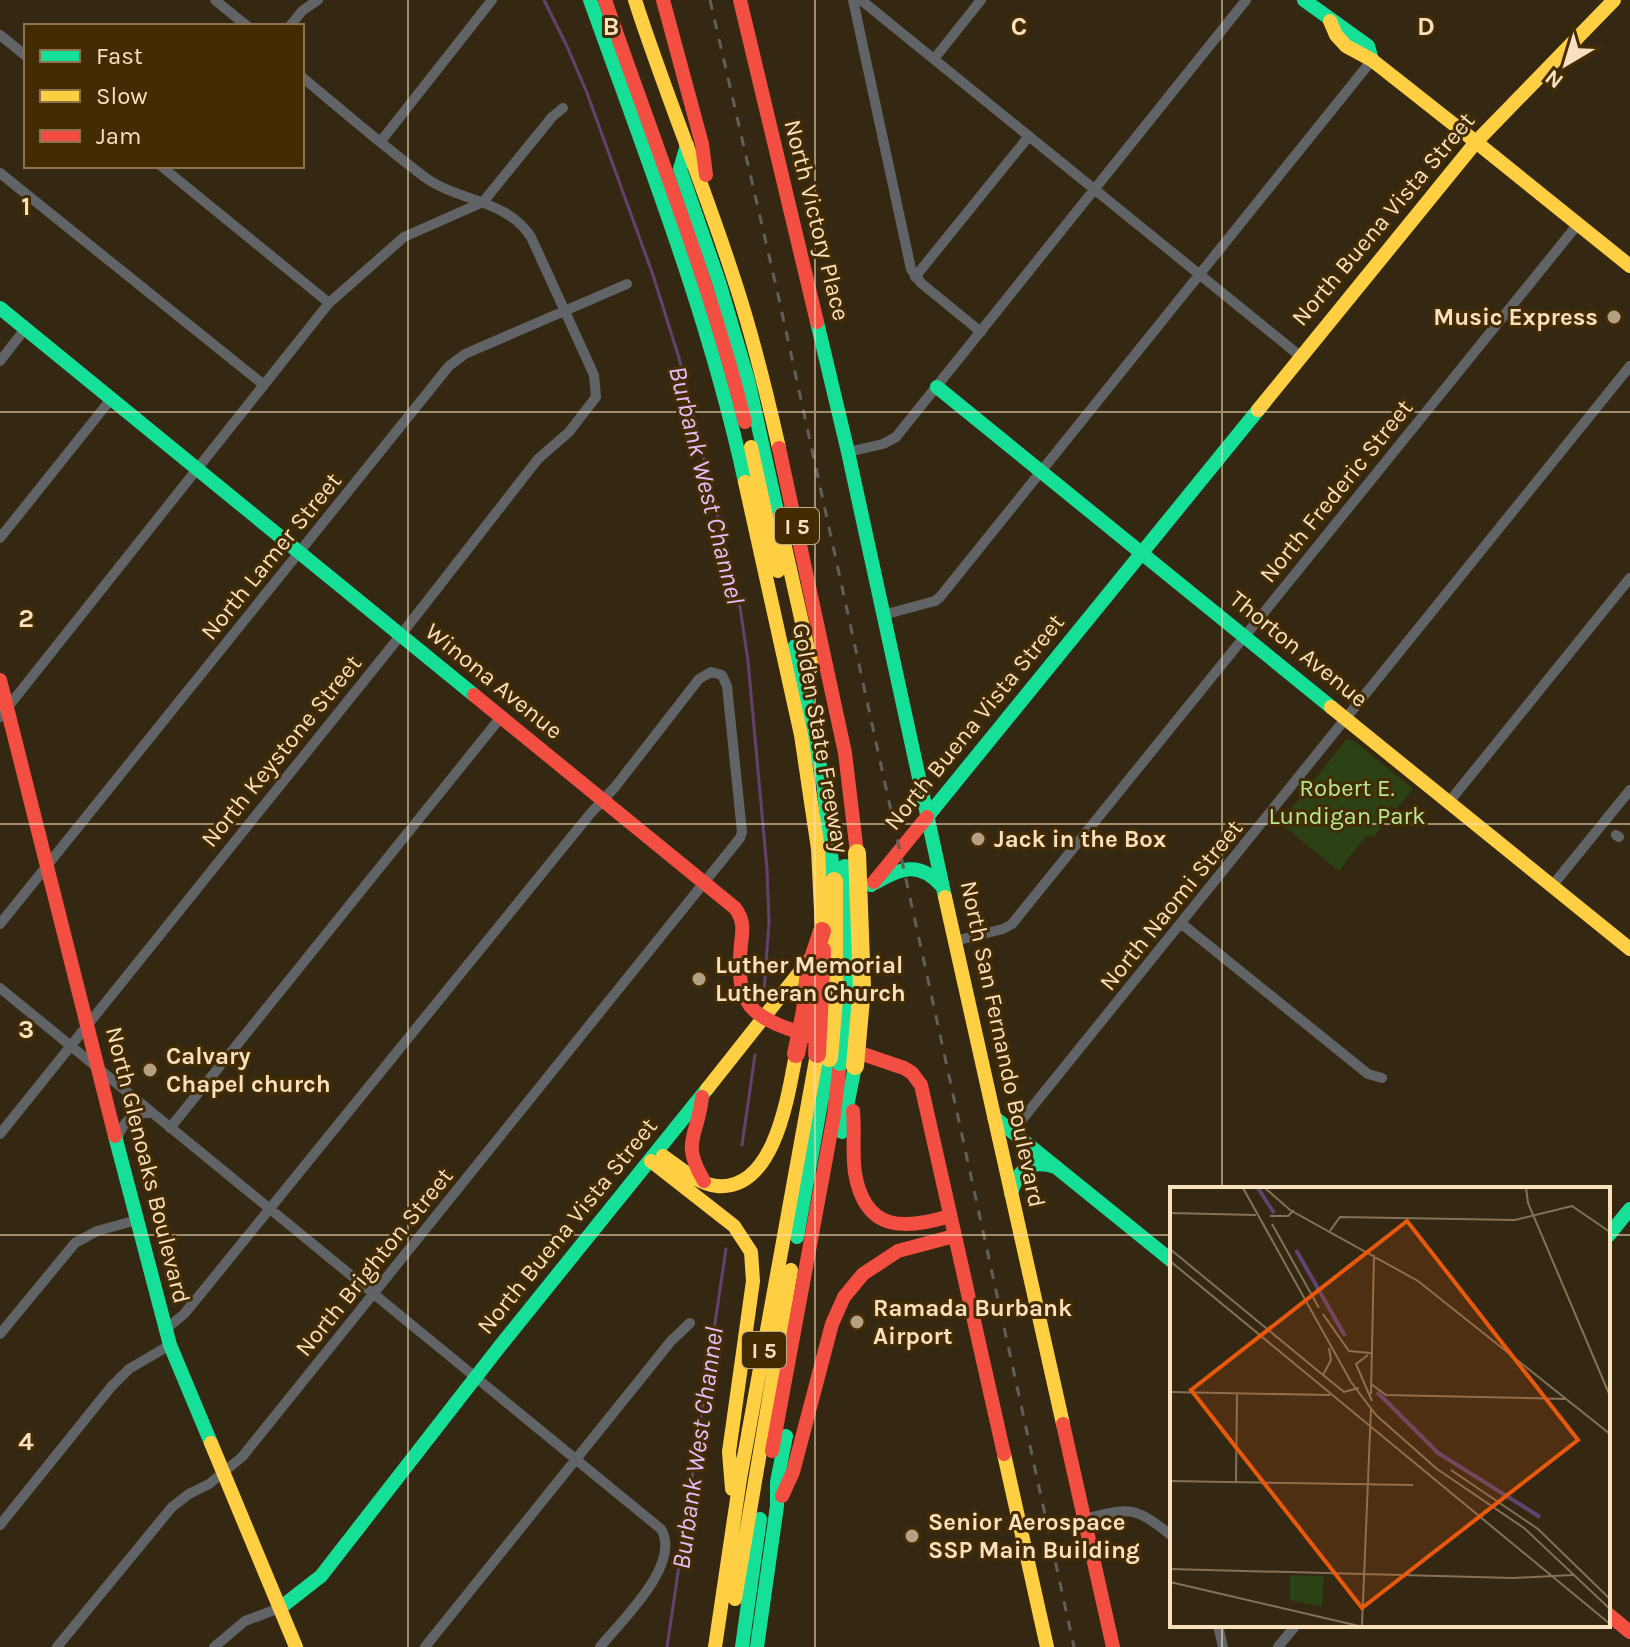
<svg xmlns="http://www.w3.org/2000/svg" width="1630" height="1647" viewBox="0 0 1630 1647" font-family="Karla,sans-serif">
<rect width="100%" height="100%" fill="#342812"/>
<path fill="#2c4215" d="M1346,740H1353L1413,789L1396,809L1391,806L1385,813L1389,817L1375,835L1365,837L1339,871L1280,823Z"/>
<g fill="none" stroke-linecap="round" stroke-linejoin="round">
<path stroke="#62426e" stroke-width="3" d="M544,0L566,44L587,93L653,275L679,358L740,607L748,661L767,869L769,922L764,992
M742,1145L755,1055
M667,1647L726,1249"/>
<path stroke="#616467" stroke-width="10" d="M215,0L247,26
M853,0L911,269L921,283L981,332
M861,0L1300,356
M290,26L302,11L318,0
M0,35L26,56
M934,59L981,0
M381,141L492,0
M161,166L329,303
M0,173L264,385
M915,277L1029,136
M0,361L25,329
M848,452L883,444L896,437L1246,0
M0,538L111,399
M883,615L935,601L940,597L1372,60
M0,717L329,303L404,237L483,202L552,117L563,108
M1449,802L1630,578
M1616,835L1619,837
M1552,886L1630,790
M0,924L449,366L465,354L627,284
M1182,924L1368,1074L1382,1078
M955,941L1003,929L1012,924L1578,224
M0,988L661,1529C682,1564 622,1620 600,1647
M170,1128L501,717
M1012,1132L1630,366
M0,1134L400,636L538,459L569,432L596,397L594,375L531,237C506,199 460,202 426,178C383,146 343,111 302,77
M117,1139C124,1121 131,1113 150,1113
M0,1334L75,1243L97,1231L137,1220
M1084,1519C1131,1508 1133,1505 1172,1536
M0,1525L111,1387L129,1369L170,1345
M1218,1625L1223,1647
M57,1647L172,1507L189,1494L209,1484L242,1457L740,838L742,832L727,686L722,675L711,672L699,679L615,787L590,814L203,1291L184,1314L166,1329
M214,1647L245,1621L280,1608
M425,1647L671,1341L690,1323
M1278,1647L1296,1625"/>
<path stroke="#16e098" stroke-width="14" d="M590,0C647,159 709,316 745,482
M1304,0L1368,46L1372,60
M687,145L680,169L719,282L748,380L783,538
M0,308L474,695
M817,322L848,452L945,897
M937,387L1331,707
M795,646L823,781L834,881
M927,817L1258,410
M871,885C899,870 917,858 942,886
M994,1117L1172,1261
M842,1132L855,1066
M115,1136L170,1345L211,1443
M1011,1193C1019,1168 1030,1159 1056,1167
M1608,1236L1630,1209
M797,1237L829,1058
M280,1608L321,1576L500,1346L707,1089
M742,1647L760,1519
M757,1647L777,1506V1482L786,1436"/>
<path stroke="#ffcf43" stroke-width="14" d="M635,0C665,93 703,183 733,276C752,333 766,390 779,448
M1614,0L1476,142L1630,266
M1258,410L1476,142L1372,60L1346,46L1336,35L1330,21
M751,447L778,571
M745,482L801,735L818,849L822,931
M783,538L812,667
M1331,707L1630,949
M945,897L1063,1424
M707,1089L810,959
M663,1156C679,1167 697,1184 717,1186C775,1191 788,1095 796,1054
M651,1161L734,1226L751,1252L753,1281L729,1452L732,1489
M211,1443L296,1647
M1004,1454L1047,1647
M735,1599L791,1270
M715,1647L740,1479L817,1054"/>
<path stroke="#f24e42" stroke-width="14" d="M605,0C653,140 709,278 745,422
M663,0L702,144L706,175
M740,0L817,322
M779,448L845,753L857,853
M0,680L115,1136
M474,695L735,908C744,920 743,929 741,944C735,1008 750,1016 809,1036
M874,882L927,817
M848,1049L904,1068L912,1073L921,1085L1004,1454
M702,1097C698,1137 680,1141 704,1181
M853,1111C855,1132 852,1153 855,1173C865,1232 904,1230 950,1216
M1063,1424L1113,1647
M772,1451L834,1115L840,1062
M782,1496L793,1472L832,1324L844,1297L863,1274L898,1251L954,1236
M1608,1614L1630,1632"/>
<path stroke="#625f59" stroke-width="3" stroke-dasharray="10 10" stroke-linecap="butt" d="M710,0L779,299L1074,1647"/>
<path stroke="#16e098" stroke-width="18" d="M840,1062L847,981L845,868"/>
<path stroke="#ffcf43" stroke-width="18" d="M829,1058L834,999V881
M855,1066L862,988L857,853"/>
<path stroke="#f24e42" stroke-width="18" d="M796,1054L805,1011L809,970L822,931
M817,1054L822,950"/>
</g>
<path fill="none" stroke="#f9e0be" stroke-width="2" stroke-opacity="0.55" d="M408,0V1647M815,0V1647M1222,0V1189M0,412H1630M0,824H1630M0,1235H1172M1608,1235H1630M1222,1625V1647"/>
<g fill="#b4a082" stroke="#432b03" stroke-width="3">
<circle cx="1614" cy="317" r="8"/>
<circle cx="978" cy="839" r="8"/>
<circle cx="699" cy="979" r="8"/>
<circle cx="150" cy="1070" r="8"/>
<circle cx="857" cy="1322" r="8"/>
<circle cx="912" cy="1536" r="8"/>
</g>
<g text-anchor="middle" stroke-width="6" stroke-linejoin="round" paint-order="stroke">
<g fill="#432b03" stroke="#c2aa86" stroke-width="2">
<rect x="775" y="508" width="44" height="36" rx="6"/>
<rect x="742" y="1332" width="44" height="36" rx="6"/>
</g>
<g font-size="22" font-weight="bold" fill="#f9e0be">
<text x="797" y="534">I 5</text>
<text x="764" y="1358">I 5</text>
</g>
<g font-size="24" fill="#f9e0be" stroke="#432b03">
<text transform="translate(1383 219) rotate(-50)" y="8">North Buena Vista Street</text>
<text transform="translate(817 220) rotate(76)" y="8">North Victory Place</text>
<text transform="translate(1336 491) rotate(-51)" y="8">North Frederic Street</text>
<text transform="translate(271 556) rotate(-51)" y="8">North Lamer Street</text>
<text transform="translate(1299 649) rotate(39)" y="8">Thorton Avenue</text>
<text transform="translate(494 681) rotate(39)" y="8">Winona Avenue</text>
<text transform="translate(974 722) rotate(-51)" y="8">North Buena Vista Street</text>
<text transform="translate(821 738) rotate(80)" y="8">Golden State Freeway</text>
<text transform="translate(281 751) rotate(-51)" y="8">North Keystone Street</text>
<text transform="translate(1171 905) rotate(-51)" y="8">North Naomi Street</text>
<text transform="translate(1003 1044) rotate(78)" y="8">North San Fernando Boulevard</text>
<text transform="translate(148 1165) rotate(76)" y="8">North Glenoaks Boulevard</text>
<text transform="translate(567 1226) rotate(-51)" y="8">North Buena Vista Street</text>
<text transform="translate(374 1262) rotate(-51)" y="8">North Brighton Street</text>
</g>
<g font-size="24" font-weight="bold" fill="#f9e0be" stroke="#432b03" text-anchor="start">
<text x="1598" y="325" text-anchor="end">Music Express</text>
<text x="994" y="847">Jack in the Box</text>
<text x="715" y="973">Luther Memorial<tspan x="715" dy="28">Lutheran Church</tspan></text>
<text x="166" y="1064">Calvary<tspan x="166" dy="28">Chapel church</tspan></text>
<text x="873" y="1316">Ramada Burbank<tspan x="873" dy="28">Airport</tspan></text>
<text x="928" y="1530">Senior Aerospace<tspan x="928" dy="28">SSP Main Building</tspan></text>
</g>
<g font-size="24" fill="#b6e896" stroke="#432b03">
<text x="1347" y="796">Robert E.<tspan x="1347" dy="28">Lundigan Park</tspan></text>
</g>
<g font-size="26" font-style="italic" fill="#e6bdfb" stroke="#432b03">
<text transform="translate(707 485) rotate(76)" y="9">Burbank West Channel</text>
<text transform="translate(697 1448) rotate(-82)" y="9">Burbank West Channel</text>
</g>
</g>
<g transform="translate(1170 1187)">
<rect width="440" height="440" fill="#342812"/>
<path d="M120,388L154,389L152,420L120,413Z" fill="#2c4215"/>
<path fill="none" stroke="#62426e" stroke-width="4" d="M88,1L104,26M126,63L175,149M207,205L268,266L370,330"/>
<path fill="none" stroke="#837257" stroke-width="2" d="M73,1L181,195L206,228L267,282L354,341L440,422M95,1L120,23L248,94L440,247M356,1L358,16L440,209M0,26L86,28M100,29H118L124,23M102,37L149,121M160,44L170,30L345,33L402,19L440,45M0,62L153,188M0,74L440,437M153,127L179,164L201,166M198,168L186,177L202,214M153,188L174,205L189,201M153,188L161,173L159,161M201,197L216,208L396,212M0,205L160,208M201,207L204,68M281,283L368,342L440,412M0,294L243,298M66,295L67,206M0,382L343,391L403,388M0,395L189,439M192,439L201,221"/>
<path fill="#e8590c" fill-opacity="0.15" stroke="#e8590c" stroke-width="4" d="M237,34L408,253L192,421L21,203Z"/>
<rect width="440" height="440" fill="none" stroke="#f9e0be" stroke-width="4"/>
</g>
<g font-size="26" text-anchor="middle" font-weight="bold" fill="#f9e0be" stroke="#432b03" stroke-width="6" stroke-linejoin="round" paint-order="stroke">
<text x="611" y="35">B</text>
<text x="1019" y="35">C</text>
<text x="1426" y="35">D</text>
<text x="26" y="215">1</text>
<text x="26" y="627">2</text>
<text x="26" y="1038">3</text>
<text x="26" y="1450">4</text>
</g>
<rect x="24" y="24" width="280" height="144" fill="#432b03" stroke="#8c734e" stroke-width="2"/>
<rect x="40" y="50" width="40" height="12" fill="#16e098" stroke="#8c734e" stroke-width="2"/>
<text x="96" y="64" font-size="24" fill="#f9e0be">Fast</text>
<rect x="40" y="90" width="40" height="12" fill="#ffcf43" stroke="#8c734e" stroke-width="2"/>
<text x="96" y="104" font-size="24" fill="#f9e0be">Slow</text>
<rect x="40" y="130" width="40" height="12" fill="#f24e42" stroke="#8c734e" stroke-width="2"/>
<text x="96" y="144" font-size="24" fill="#f9e0be">Jam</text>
<g transform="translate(1566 64) rotate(218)" stroke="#432b03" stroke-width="6" paint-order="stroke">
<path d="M0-6L14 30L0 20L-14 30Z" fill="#f9e0be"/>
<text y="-12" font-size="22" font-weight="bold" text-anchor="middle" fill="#f9e0be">N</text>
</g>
</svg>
